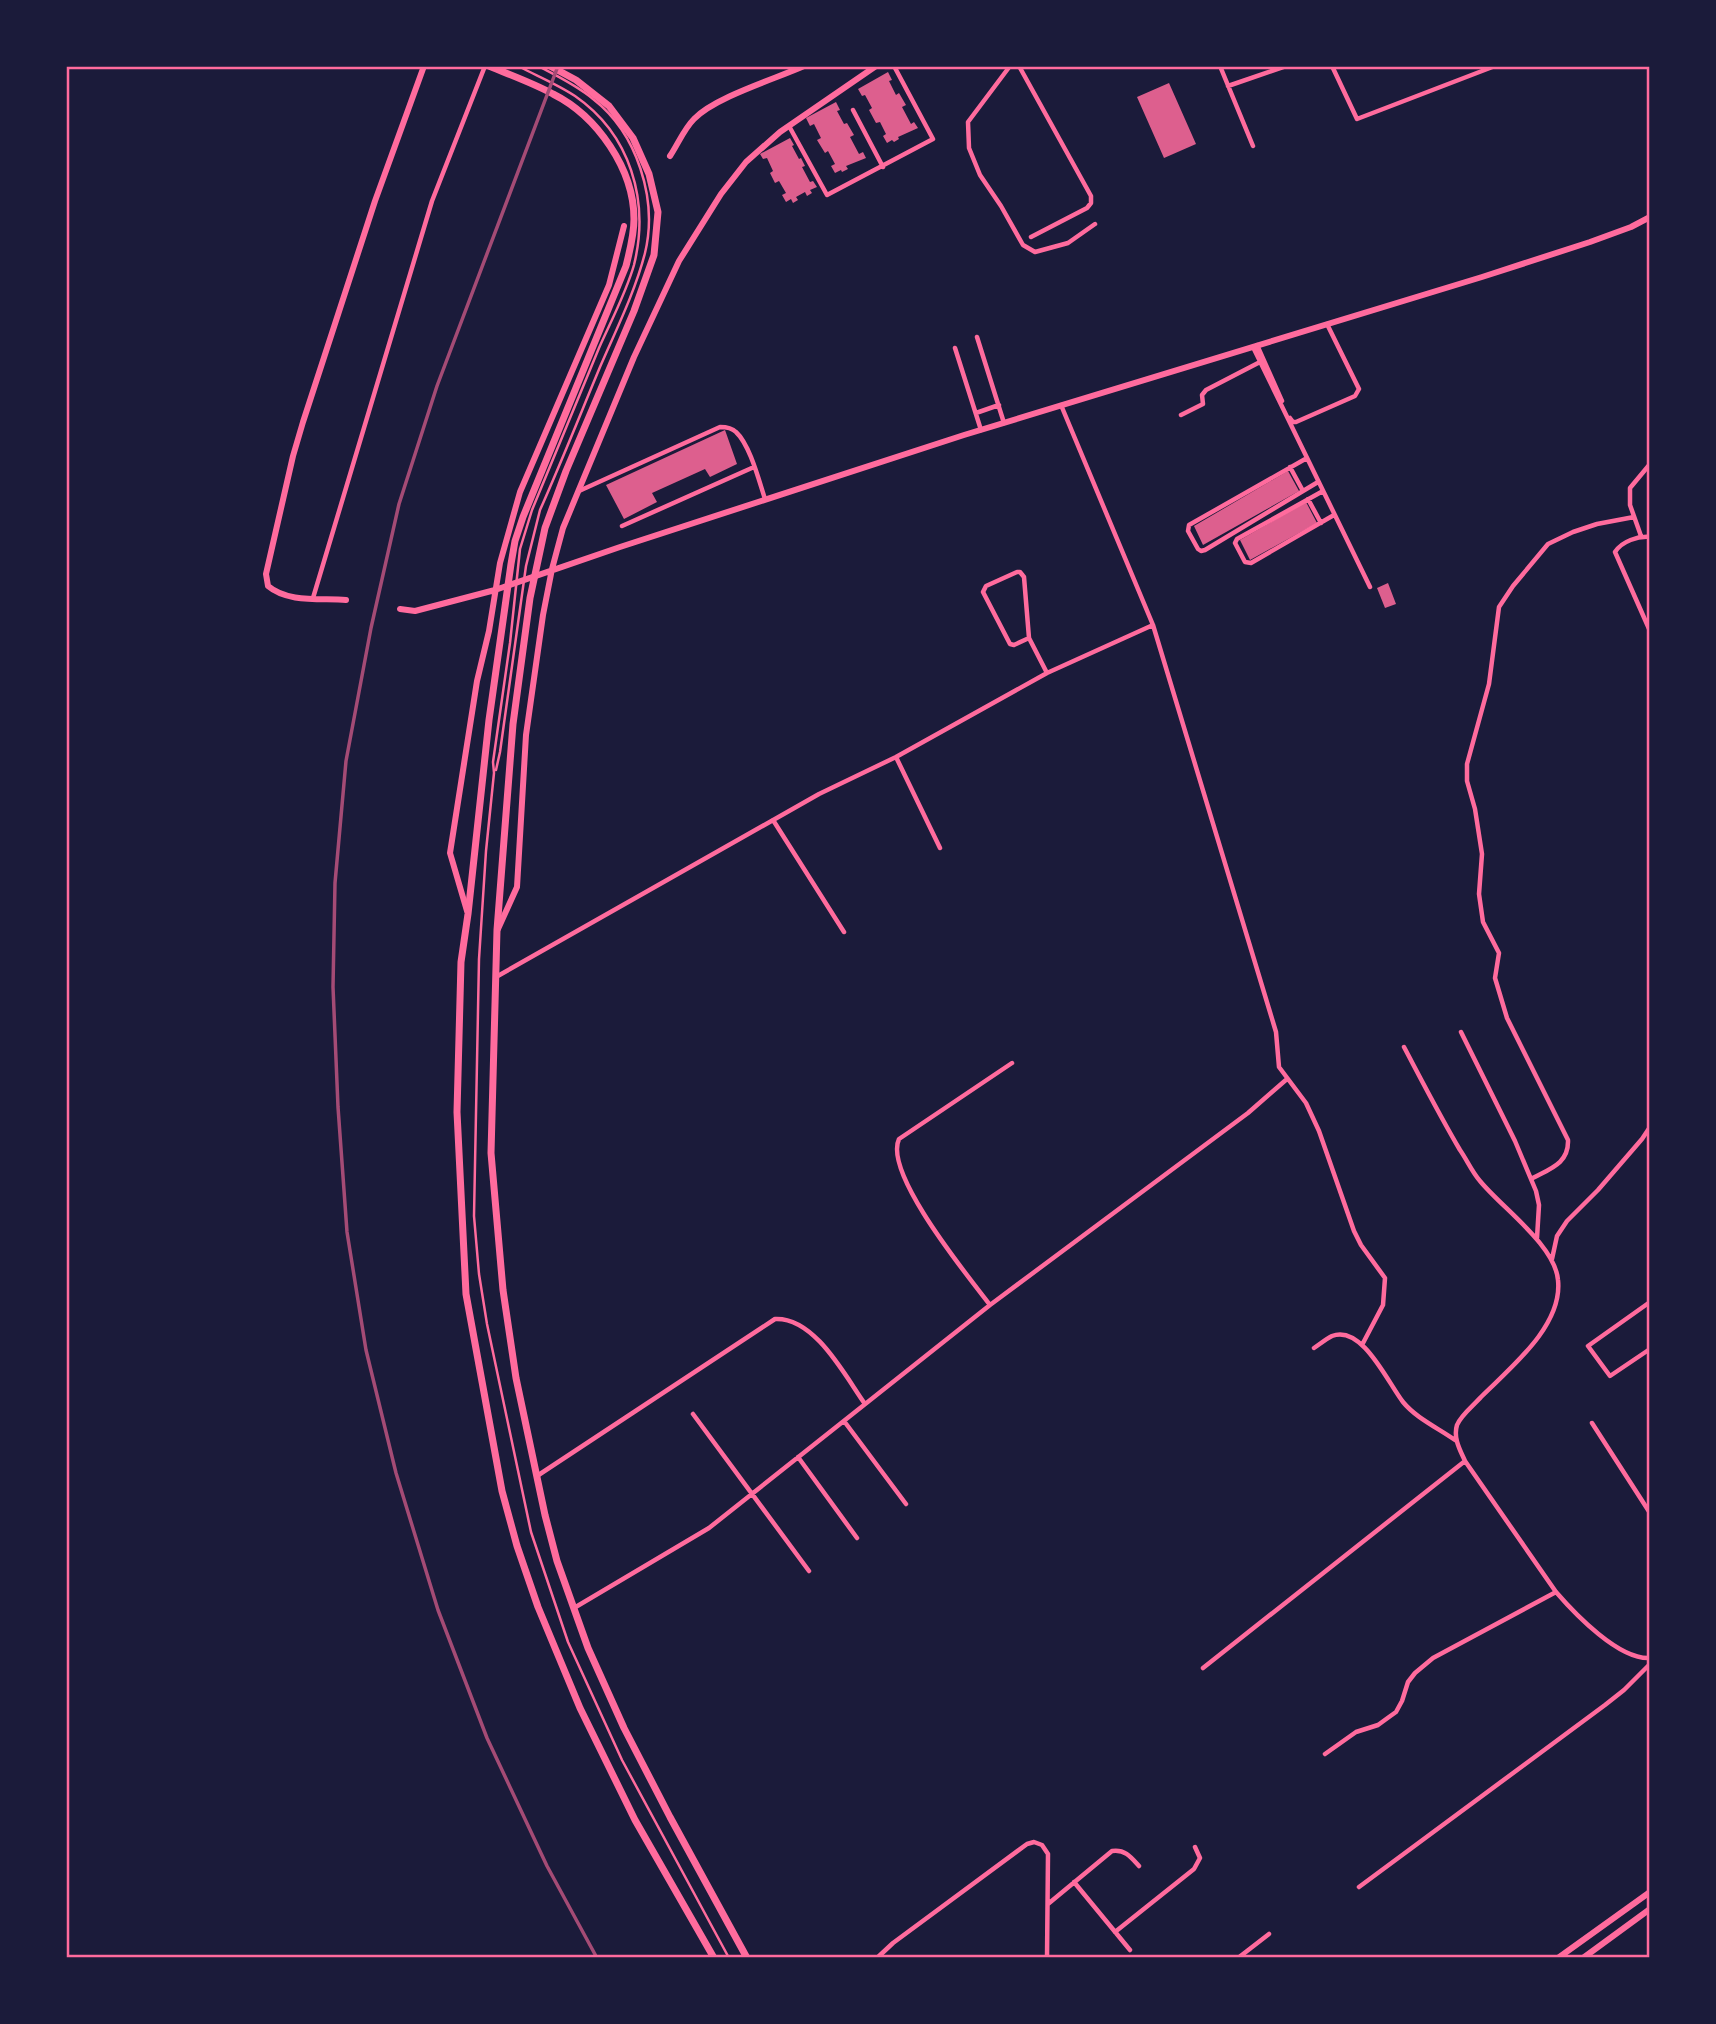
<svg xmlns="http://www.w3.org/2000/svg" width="1716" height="2024" viewBox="0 0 1716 2024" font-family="Barlow,sans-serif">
<rect width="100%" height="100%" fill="#1b1b3a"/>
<path fill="#dd5f8e" d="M888,72L892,80L889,81L896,95L899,93L906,105L902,107L911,124L914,122L918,128L898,137L899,139L894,142L892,140L887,143L883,136L886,134L880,122L876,123L869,110L872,108L865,95L862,96L858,89Z
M1169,83L1196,144L1164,158L1137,97Z
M836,102L840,110L837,111L844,124L847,123L854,135L850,137L859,154L863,152L866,158L846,166L848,169L842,172L841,170L835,173L831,166L835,164L828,151L825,153L817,140L821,138L814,124L810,126L806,118Z
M790,138L794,145L792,146L799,159L801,158L805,166L802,167L810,182L813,181L817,187L810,190L812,193L807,196L805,192L796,197L798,200L793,203L791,199L786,202L782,195L786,193L779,181L775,183L770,173L773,171L767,158L763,159L760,154Z
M725,430L737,464L710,477L705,469L652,493L657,502L624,519L606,485Z
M1288,471L1299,491L1203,545L1194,526Z
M1306,502L1317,523L1250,560L1240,540Z
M1388,583L1396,604L1385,608L1377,588Z"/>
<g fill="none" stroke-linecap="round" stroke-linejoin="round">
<path stroke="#ff6b9d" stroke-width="2.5" d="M518,66C537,76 557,84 575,96C630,134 650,200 634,265C626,293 611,321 599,348C577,402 554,456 532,510L520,549L510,643L493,762L494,773L486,851L479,959L474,1216L479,1274L487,1324L531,1532L568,1642L622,1760L729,1958
M496,770L500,752L526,566L540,510C561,463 580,415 600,367C616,330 635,292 645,253C658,199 637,133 593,99C576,85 557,76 538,66"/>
<path stroke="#ff6b9d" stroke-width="4.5" d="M1010,66L968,122L969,148L980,175L1001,206L1023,245L1035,252L1068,243L1095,224
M1019,66L1091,196V203L1087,208L1031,237
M1220,66L1253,146
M1332,66L1357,119L1495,66
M1228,86L1286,66
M853,110L883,167
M789,126L827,195L933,139L894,66
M977,337L1004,423
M1257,345L1282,401
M1253,347L1370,587
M955,348L981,430
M1061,405L1153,625L1276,1032L1279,1067L1306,1103L1319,1131L1354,1231L1361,1245L1385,1278L1383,1305L1362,1345
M976,413L999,405
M1181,415L1203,404L1202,395L1206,390L1260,362
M1290,418L1293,422H1296L1355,396L1359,389L1327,324
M1307,458L1189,525L1188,531L1198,549L1201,551L1205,550L1318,482
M1290,467L1303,491
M579,491L720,427C725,427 732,428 736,432C750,445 759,481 765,499
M1323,491L1237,539L1235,543L1245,562L1251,563L1334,515
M1308,499L1321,523
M622,526L754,467
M1641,536L1630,505V488L1650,464
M1650,537C1638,536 1622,541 1615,552L1650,631
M313,598L432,201L485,66
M1029,638L1014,645L1010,644L983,592L986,586L1017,572H1020L1024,577L1029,638L1047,673
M896,757L940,848
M773,820L844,932
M496,977L819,794L896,757L1047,673L1153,625
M1461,1032L1515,1141L1536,1191L1539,1205L1537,1238
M1404,1047C1422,1081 1440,1116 1460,1150C1467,1160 1472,1172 1480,1181C1502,1208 1555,1245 1558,1280C1563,1326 1510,1368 1481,1397C1474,1405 1461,1415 1457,1425C1453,1438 1460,1450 1465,1461L1556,1592C1575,1614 1619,1660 1650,1658
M1531,1179C1549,1169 1569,1164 1568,1140L1507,1018L1495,978L1499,953L1483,922L1479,894L1482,854L1475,809L1467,781V764L1489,684L1499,607L1513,586L1548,544L1573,532L1597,524L1634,517
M1552,1259L1557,1236L1567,1221L1598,1190L1642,1139L1650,1127
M1650,1302L1588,1346L1610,1376L1650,1349
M990,1305C968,1276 883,1173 899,1139L1012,1063
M1314,1348C1320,1344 1326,1339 1332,1336C1362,1324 1388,1383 1403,1402C1416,1418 1438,1428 1455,1440
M693,1414L809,1571
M844,1421L906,1504
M1592,1423L1650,1513
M798,1457L857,1538
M537,1476L775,1319C815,1317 845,1376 865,1404
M574,1608L709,1528L990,1305L1248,1113L1287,1079
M1203,1668L1465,1461
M1325,1754L1356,1732L1378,1725L1389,1717L1396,1712L1402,1701L1408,1682L1415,1673L1433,1658L1556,1592
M1074,1882L1130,1950
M1359,1887L1605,1705L1624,1690L1650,1664
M1048,1904L1112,1851C1125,1849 1131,1857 1139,1866
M1115,1932L1194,1869L1200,1858L1195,1847
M877,1958L893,1943L1027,1844L1034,1842L1042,1845L1048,1854L1047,1958
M1238,1958L1269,1934"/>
<path stroke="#ff6b9d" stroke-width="6" d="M670,156C678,144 684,129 694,119C715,97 775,79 804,66
M346,600C321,598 288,603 268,586L266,574L293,456L303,422L375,201L424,66
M400,609L415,611L495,590L620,547L964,435L1482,277L1590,242L1631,227L1650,217
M467,911L450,853L477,681L489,631L500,563L520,492L609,285L624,226
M498,929L517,887L526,735L543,615L552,569L563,528L634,357L679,261L721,194L746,162L780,132L876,66
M1558,1958L1650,1892
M1583,1958L1650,1909"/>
<path stroke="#ff6b9d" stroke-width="7" d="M489,66C510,75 533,83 553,94C597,116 634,169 634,219C634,235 630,250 626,266L523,517L515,541L511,564L489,720L468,914L461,962L457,1112L466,1294L502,1491L517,1546L538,1607L580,1708L635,1820L714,1958
M550,66L576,80L609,106L633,138L649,174L658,212L654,255L634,311L566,471L545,528L530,598L513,724L497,930L491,1153L503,1290L516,1378L545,1515L557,1561L588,1648L624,1728L670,1817L747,1958"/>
<path stroke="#a44b75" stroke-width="3.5" d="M558,66L437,386L399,504L371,628L346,761L335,883L333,987L338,1107L347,1232L366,1350L396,1473L438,1610L487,1738L547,1866L597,1958"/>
</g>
<rect width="1716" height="2024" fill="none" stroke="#1b1b3a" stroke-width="136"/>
<rect x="68" y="68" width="1580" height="1888" fill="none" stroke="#ff6b9d" stroke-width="2.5"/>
</svg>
